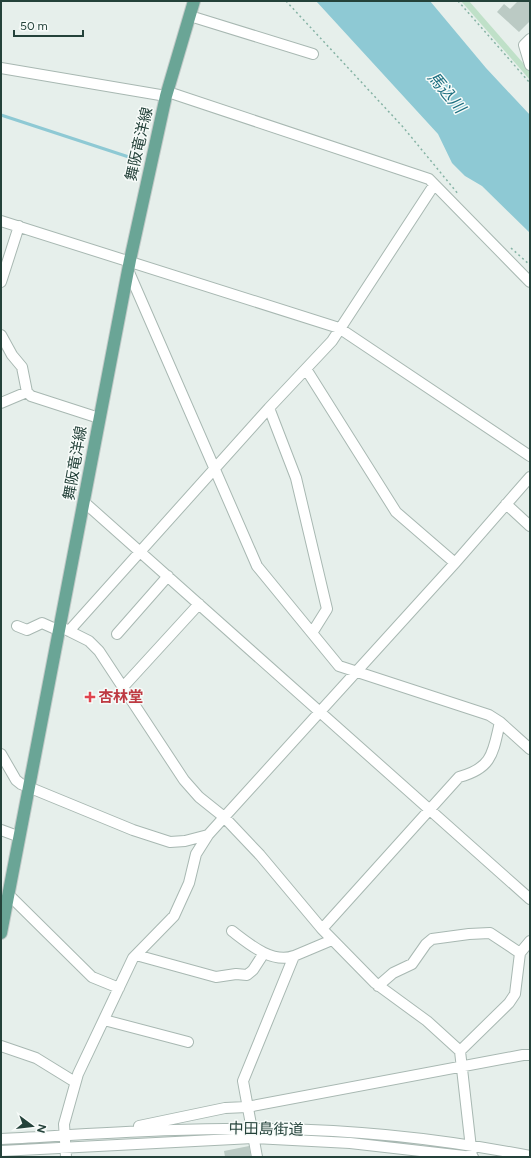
<svg xmlns="http://www.w3.org/2000/svg" width="531" height="1158" viewBox="0 0 531 1158" font-family="Figtree,'Noto Sans JP',sans-serif">
<rect width="100%" height="100%" fill="#e6efeb"/>
<path fill="#bfe0c8" d="M461,1H469L530,71V80Z"/>
<path fill="#8ec9d4" d="M316,1H430L486,68L530,115V233L482,186L465,176L452,163L438,134Z"/>
<g fill="none" stroke-linecap="round" stroke-linejoin="round">
<path stroke="#8ec9d4" stroke-width="3" d="M1,115L141,161"/>
</g>
<path fill="#bbcac4" d="M518,1H530V21L519,32L497,12L504,4L510,9Z
M249,1146L251,1157H225L224,1151Z"/>
<g fill="none" stroke-linecap="round" stroke-linejoin="round">
<defs>
<path id="minor" d="M190,16L313,54
M530,39L524,45L530,65
M1,68L166,96
M168,92L429,179L530,282
M1,221L339,328L530,456
M128,270L257,566L339,666L489,715L500,722L530,749
M1,282L19,226
M1,335L12,355L22,367L27,392L31,396L99,418
M306,369L396,512L455,563
M1,403L27,392
M269,408L296,478L327,609L312,633
M84,502L530,899
M506,504L530,526
M17,626L27,630L42,623L60,631
M61,627L89,641L99,651L184,780L199,797L224,817L260,855L322,929L375,983L427,1021L460,1051L472,1157
M69,631L269,408L332,341L434,185
M117,634L168,576
M123,687L199,604
M1,754L16,780L21,784L133,830L170,842L185,841L208,835
M1,830L20,837
M9,895L92,977L119,988
M322,929L459,777C493,768 493,752 500,722
M232,931C249,944 272,964 294,956
M136,955L216,977L236,974L247,975L253,970L264,953
M378,986L393,973L412,964L426,944L432,939L469,934L490,933L520,953
M104,1020L188,1042
M1,1046L36,1058L75,1082
M460,1051L509,1003L515,994L520,953L530,941
M139,1126L225,1108L247,1107L523,1055H530
M1,1139C93,1134 185,1127 277,1129C361,1130 447,1140 530,1156
M1,1151L253,1138L350,1143L473,1157
M66,1157L64,1124L78,1074L133,958L174,916L189,883L196,854L208,835L455,563L530,477
M257,1157L243,1081L294,956L332,940"/>
<path id="major" d="M1,933L130,260L166,96L194,1"/>
</defs>
<use href="#minor" stroke="#a8b8b2" stroke-width="12"/>
<use href="#major" stroke="#c2cac8" stroke-width="14"/>
<path stroke="#86b3a5" stroke-width="1.5" stroke-dasharray="2 3" stroke-linecap="butt" d="M286,1L403,127L459,195
M458,1L530,83
M511,248L530,265"/>
<use href="#minor" stroke="#fff" stroke-width="10"/>
<use href="#major" stroke="#6aa596" stroke-width="12"/>
</g>
<path fill="#e0444e" stroke="#f7fbf9" stroke-width="1.5" d="M88 691h4v4h4v4h-4v4h-4v-4h-4v-4h4z"/>
<g text-anchor="middle" stroke-width="3" stroke-linejoin="round" paint-order="stroke">
<g font-size="15" fill="#24423a" stroke="#f7fbf9">
<text transform="translate(139 144) rotate(-77)" y="5">舞阪竜洋線</text>
<text transform="translate(75 463) rotate(-80)" y="5">舞阪竜洋線</text>
<text transform="translate(266 1129) rotate(1)" y="5">中田島街道</text>
</g>
<g font-size="15" font-weight="bold" fill="#be3a42" stroke="#f7fbf9" text-anchor="start">
<text x="98" y="702">杏林堂</text>
</g>
<g font-size="16" font-style="italic" fill="#1c6f80" stroke="#f7fbf9">
<text transform="translate(447 92) rotate(50)" y="6">馬込川</text>
</g>
</g>
<rect width="531" height="1158" fill="none" stroke="#24423a" stroke-width="4"/>
<g transform="translate(32 1126) rotate(105)" stroke="#f7fbf9" stroke-width="3" paint-order="stroke">
<path d="M0-3L7 15L0 10L-7 15Z" fill="#24423a"/>
<text y="-6" font-size="11" font-weight="bold" text-anchor="middle" fill="#24423a">N</text>
</g>
<path d="M14 30v6h69v-6" fill="none" stroke="#24423a" stroke-width="2"/>
<text x="20" y="30" font-size="12" fill="#24423a" stroke="#f7fbf9" stroke-width="3" paint-order="stroke">50 m</text>
</svg>
